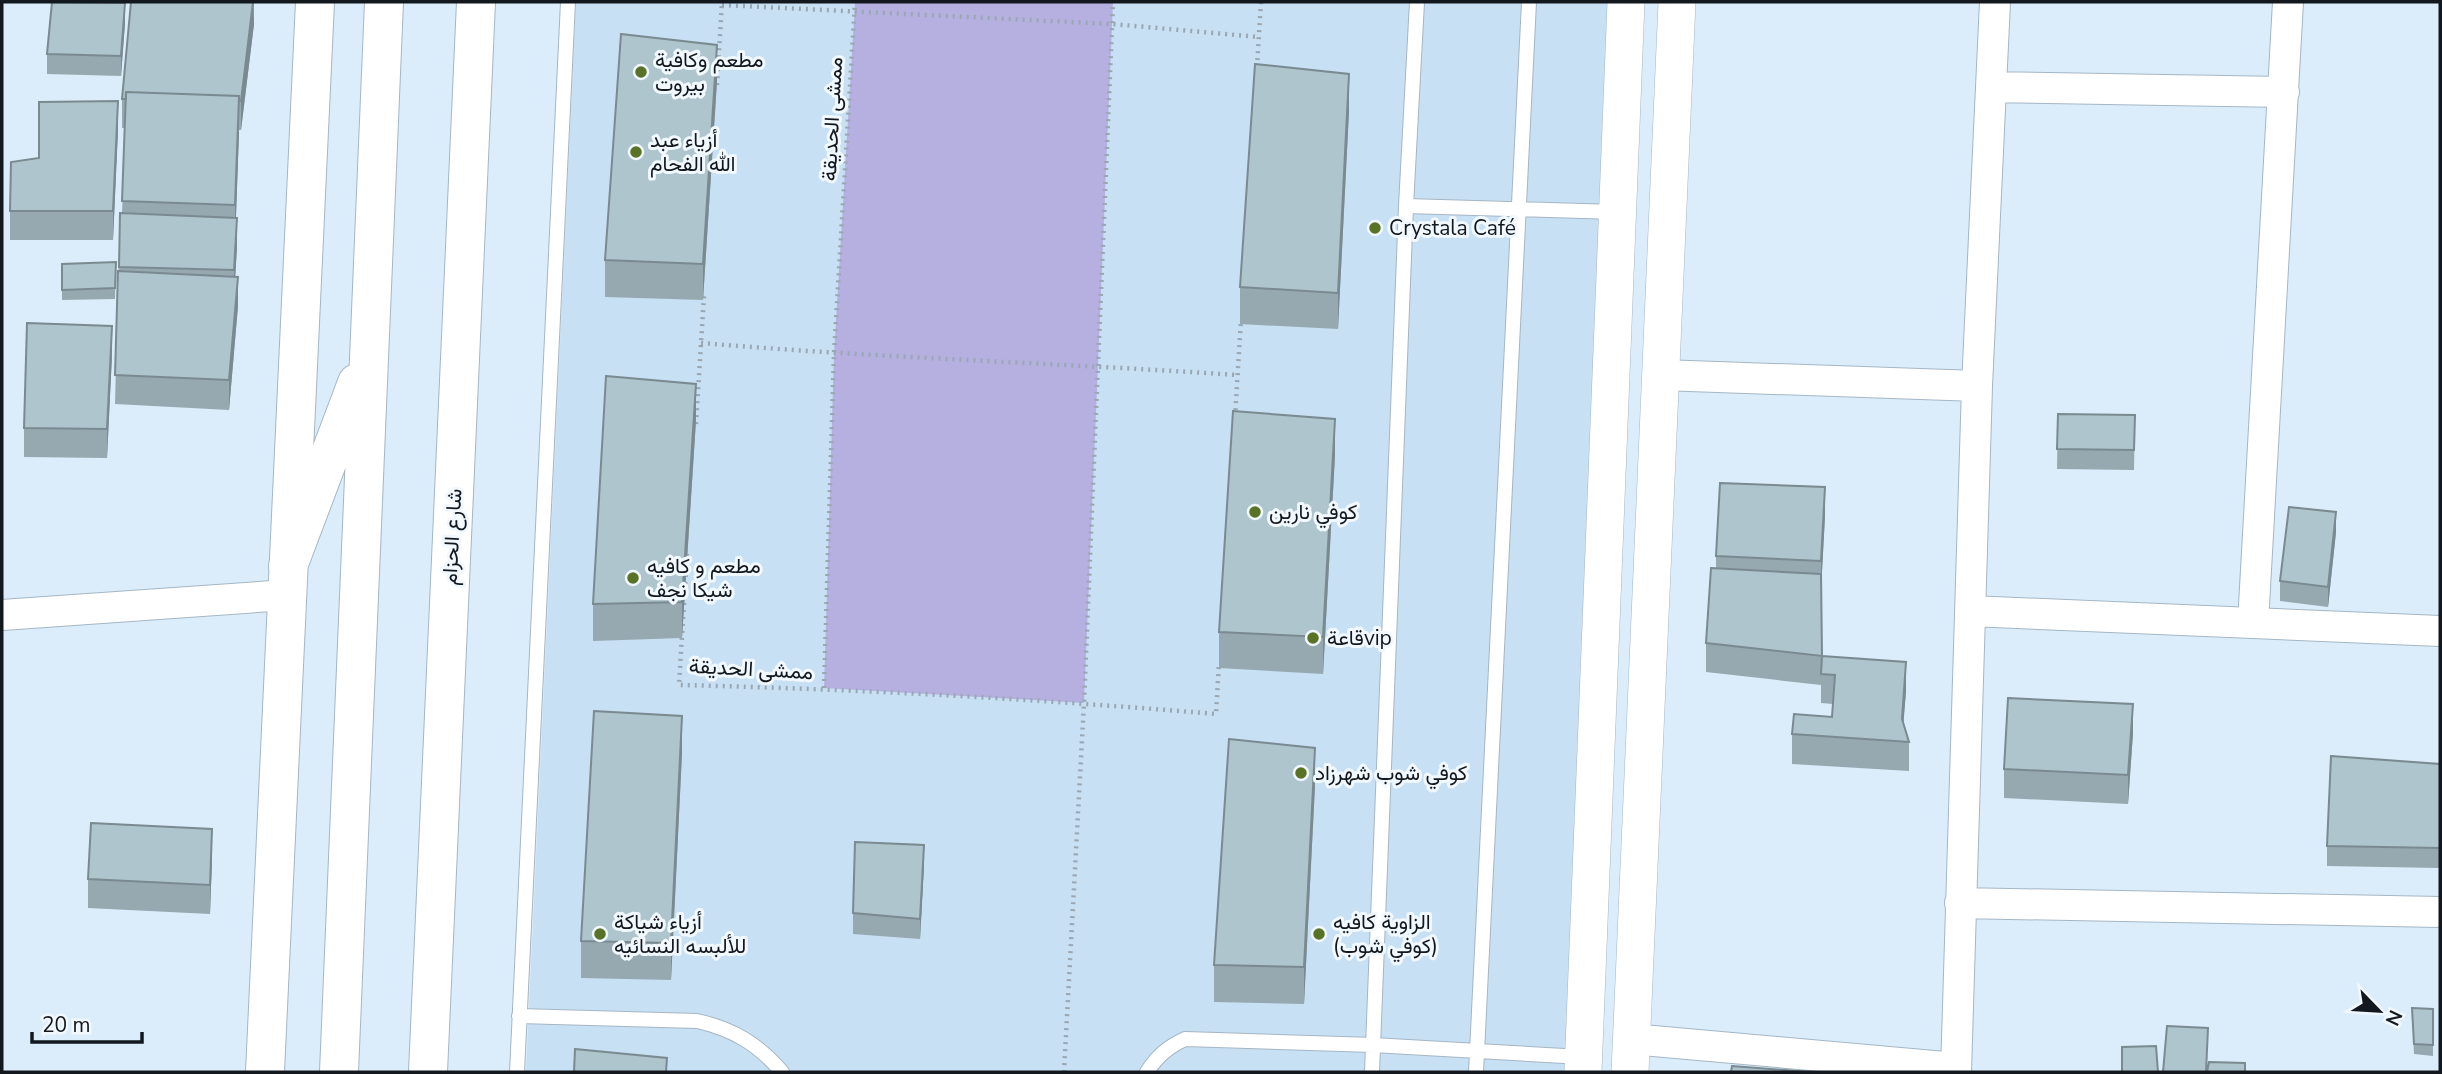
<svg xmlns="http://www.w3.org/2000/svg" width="2442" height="1074" viewBox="0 0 2442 1074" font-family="'Nunito Sans',Vazirmatn,sans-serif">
<rect width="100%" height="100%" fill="#dbedfb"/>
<path fill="#c8e0f4" d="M576,2H1614L1571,1072H526Z"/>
<path fill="#b6b0e0" d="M855,2H1113L1084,703L824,688L834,354Z"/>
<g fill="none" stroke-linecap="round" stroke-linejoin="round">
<defs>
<path id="service" d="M1406,206L1617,212
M519,1016L697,1021C733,1029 758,1044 782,1072
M517,1072L568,2
M1147,1072C1157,1056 1168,1047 1185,1039L1373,1045L1582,1057
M1372,1072L1406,206L1417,2
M1476,1072L1529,2"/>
<path id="minor" d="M1991,87L2284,92
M1661,375L1977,386
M1970,611L2440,631
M2,615L287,595
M2253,623L2288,2
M1960,903L2440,912
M1631,1039L1956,1068
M1956,1072L1977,386L1995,2"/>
<path id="tertiary" d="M1583,1072L1626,2
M1630,1072L1677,2"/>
<path id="secondary" d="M265,1072L315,2"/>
<path id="primary" d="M288,566L357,383
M339,1072L384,2
M428,1072L476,2"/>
</defs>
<use href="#service" stroke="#a5b6c4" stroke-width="16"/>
<use href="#minor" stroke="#a5b6c4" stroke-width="32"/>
<use href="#tertiary" stroke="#a5b6c4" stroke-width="38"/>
<use href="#secondary" stroke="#a5b6c4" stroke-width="40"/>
<use href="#primary" stroke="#a5b6c4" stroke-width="40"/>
<path stroke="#99a7b2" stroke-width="4.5" stroke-dasharray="2 5" stroke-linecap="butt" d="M722,5L1112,24L1259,37
M1257,67L1261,2
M717,85L722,2
M701,343C880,358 1059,363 1237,375
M1235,417L1241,320
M696,424L704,296
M687,554L679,685C858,689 1037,699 1216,714L1219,663
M824,688L834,354L855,2
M1064,1072L1084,703L1113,2"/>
<use href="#service" stroke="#fff" stroke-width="14"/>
<use href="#minor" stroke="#fff" stroke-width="30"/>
<use href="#tertiary" stroke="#fff" stroke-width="37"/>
<use href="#secondary" stroke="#fff" stroke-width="38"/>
<use href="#primary" stroke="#fff" stroke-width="38"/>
</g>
<path fill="#96a9b0" d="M254,2V24L241,130H239L236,218L237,247L235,277L238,306L229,410L115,404L120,213H122L125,128H122V99Z
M125,23L121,76L47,74V54Z
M717,81L703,300L605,297V260Z
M1349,111L1338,329L1240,324V287Z
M118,130L113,240H10V211L39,158Z
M116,262L115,299L62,300V264Z
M112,355L107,458L24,457V428Z
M2058,414L2135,415L2134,470L2057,469Z
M696,420L682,638L593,641V604Z
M1335,455L1323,674L1219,668V632Z
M1825,516L1821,590L1822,656L1906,691L1903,725L1909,742V771L1792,764V734L1832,717L1833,704L1821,703V685L1706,672V643L1716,568V556Z
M2336,532L2328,607L2280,601V581Z
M2133,733L2128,804L2004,798V769Z
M682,753L671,980L581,978V941Z
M2440,764V868L2327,866V846Z
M1315,785L1304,1004L1214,1002V965Z
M212,858L210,914L88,908V879Z
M924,865L920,939L853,934V913Z
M2412,1008L2433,1009V1056L2414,1054Z"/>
<path fill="#7a8a90" d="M253,2L254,24L241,130V101Z
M125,3V23L121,76V56Z
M717,45V81L703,300V264Z
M1349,74V111L1338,329V293Z
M239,96V133L235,242V205Z
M118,101V130L113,240V211Z
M237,218V247L234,299V270Z
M238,277V306L229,410V380Z
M112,326V355L107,458V429Z
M696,384V420L682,638V602Z
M1335,419V455L1323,674V637Z
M1825,487V516L1821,590V561Z
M2336,512V532L2328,607V587Z
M1906,662V691L1902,742V719Z
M2133,704V733L2128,804V775Z
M682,716V753L671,980V943Z
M1315,748V785L1304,1004V967Z
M212,829V858L210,914V885Z
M924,845V865L920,939V919Z"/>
<path fill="#aec5cd" stroke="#7a8a90" stroke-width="2" d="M52,2L125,3L121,56L47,54Z
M131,2H253L241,101H239V96L126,92V99H122Z
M621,34L717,45L703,264L605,260Z
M1255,64L1349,74L1338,293L1240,287Z
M126,92L239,96L235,205L122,201Z
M118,101L113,211H10L11,162L39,158V102Z
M120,213L237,218L234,270L119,267Z
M116,262L115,288L62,290V264Z
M118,271L238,277L229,380L115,375Z
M27,323L112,326L107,429L24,428Z
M606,376L696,384L682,602L593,604Z
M1233,411L1335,419L1323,637L1219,632Z
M2058,414L2135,415L2134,450L2057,449Z
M1720,483L1825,487L1821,561L1716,556Z
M2289,507L2336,512L2328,587L2280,581Z
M1711,568L1821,574L1822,656L1706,643Z
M1822,656L1906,662L1902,719L1909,742L1792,734L1794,714L1832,717L1835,675L1821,674Z
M2008,698L2133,704L2128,775L2004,769Z
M594,711L682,716L671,943L581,941Z
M1229,739L1315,748L1304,967L1214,965Z
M2331,756L2440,764V848L2327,846Z
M91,823L212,829L210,885L88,879Z
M855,842L924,845L920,919L853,913Z
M2412,1008L2433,1009V1045L2414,1044Z
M2167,1026L2208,1028L2206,1072H2163Z
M2156,1046L2158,1072H2122V1047Z
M575,1049L667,1058L666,1072H574Z
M2209,1062L2245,1063V1072H2207Z
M1732,1066L1810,1072H1731Z"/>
<g fill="#587326" stroke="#f1f8fe" stroke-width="2.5">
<circle cx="641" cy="72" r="7"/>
<circle cx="636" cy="152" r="7"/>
<circle cx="1375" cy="228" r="7"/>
<circle cx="1255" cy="512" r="7"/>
<circle cx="633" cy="578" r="7"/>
<circle cx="1313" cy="638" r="7"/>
<circle cx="1301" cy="773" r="7"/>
<circle cx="600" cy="934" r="7"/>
<circle cx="1319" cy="934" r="7"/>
</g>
<g text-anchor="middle" stroke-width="6" stroke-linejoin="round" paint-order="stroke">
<g font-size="21" fill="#12181e" stroke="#f1f8fe" text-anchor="start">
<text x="655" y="67">مطعم وكافية<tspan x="655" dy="24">بيروت</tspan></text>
<text x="650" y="147">أزياء عبد<tspan x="650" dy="24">الله الفحام</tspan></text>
<text x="1389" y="235">Crystala Café</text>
<text x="1269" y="519">كوفي نارين</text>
<text x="647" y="573">مطعم و كافيه<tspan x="647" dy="24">شيكا نجف</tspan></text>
<text x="1327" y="645">قاعةvip</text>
<text x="1315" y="780">كوفي شوب شهرزاد</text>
<text x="614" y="929">أزياء شياكة<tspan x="614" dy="24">للألبسه النسائيه</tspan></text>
<text x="1333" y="929">الزاوية كافيه<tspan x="1333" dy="24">(كوفي شوب)</tspan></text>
</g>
<g font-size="21" fill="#12181e" stroke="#f1f8fe">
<text transform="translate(832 119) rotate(-87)" y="7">ممشى الحديقة</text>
<text transform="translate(452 537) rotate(-87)" y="7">شارع الحزام</text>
<text transform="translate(751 669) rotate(3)" y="7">ممشى الحديقة</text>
</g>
</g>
<rect width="2442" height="1074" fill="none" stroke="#12181e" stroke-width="7"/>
<g transform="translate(2379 1011) rotate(115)" stroke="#f1f8fe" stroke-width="5" paint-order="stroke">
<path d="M0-5L12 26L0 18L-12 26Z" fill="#12181e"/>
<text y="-10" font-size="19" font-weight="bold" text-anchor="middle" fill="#12181e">N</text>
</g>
<path d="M32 1032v10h110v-10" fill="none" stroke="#12181e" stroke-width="3.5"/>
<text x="42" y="1032" font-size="21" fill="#12181e" stroke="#f1f8fe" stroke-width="5" paint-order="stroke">20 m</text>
</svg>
